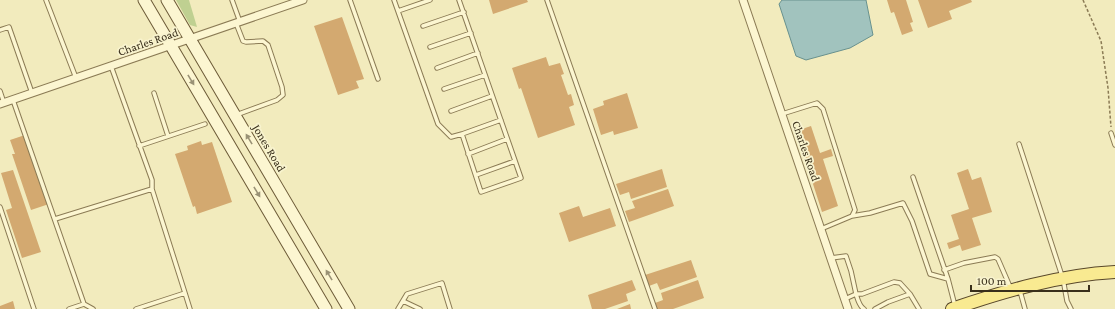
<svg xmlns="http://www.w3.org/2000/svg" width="1115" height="309" viewBox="0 0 1115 309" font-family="'Crimson Pro',serif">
<rect width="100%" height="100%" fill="#f2ebbd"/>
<path fill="#bfd091" d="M176,0H189L197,27L190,25Z"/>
<path fill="#a1c3be" stroke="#68918e" d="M782,0H866L873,35L850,48L806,60L796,56L779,4Z"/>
<path fill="#d3a970" d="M489,0H527L528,2L493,14Z
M887,0H906L913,22L910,23L913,31L902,35L894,12L891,13Z
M918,0H971L972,2L949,11L952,19L928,28Z
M342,17L364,79L356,81L359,88L338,95L314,26Z
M546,57L549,66L560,63L564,74L561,75L568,95L571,94L574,105L569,107L575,125L538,138L521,88L519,89L512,68Z
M627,93L638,128L614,135L613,131L601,135L593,109L604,105L603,101Z
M811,126L820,153L831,149L833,156L823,159L838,206L822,212L796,131Z
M25,135L49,204L31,210L12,154H15L10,140Z
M201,141L202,145L212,142L232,202L197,214L195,206L193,207L175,154L188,150L187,146Z
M662,169L667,187L631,199L629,192L620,195L616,184Z
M968,169L972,180L981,177L992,212L972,218L981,245L962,251L960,245L949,249L947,243L959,239L951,215L969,209L957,173Z
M13,170L41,252L22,258L6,210L12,208L1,173Z
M668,189L674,206L629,222L625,211L635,208L632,201Z
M579,206L583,217L610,208L616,226L569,242L559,213Z
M691,260L697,277L660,290L657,283L649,286L645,275Z
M632,280L636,290L626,294L628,301L605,309H592L588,295Z
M698,280L704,298L673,309H657L655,303L663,300L661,293Z
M13,301L15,309H0V306Z
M630,304L631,309H617Z"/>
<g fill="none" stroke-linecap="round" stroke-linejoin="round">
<defs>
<path id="service" d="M46,0L76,78
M232,0L240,22
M350,0L378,79
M394,0L438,124L451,137L462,134L481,192L521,178L459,0
M547,0L655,309
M398,11L430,0
M423,26L464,12
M0,30L9,27L32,93
M430,47L471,33
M437,68L478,53
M444,89L485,75
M0,91L4,103
M154,93L168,136
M13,100L84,304L69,309
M451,111L492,96
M782,114L817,103L823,109L855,210L852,216L821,229
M236,115L277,100L283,95L282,87L268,45L263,41L246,42L243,41L236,23
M1111,133L1115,145
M462,134L501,120
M1019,144L1063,279L1067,301L1071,309
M139,146L205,124
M468,154L507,139
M476,175L515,161
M913,177L948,279
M0,207L34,309
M852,216L870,213L903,203L912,221L930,274L948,279L955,306
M55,219L152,189V180L111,66
M831,258L846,256L851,271L856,294L845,299
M944,270L964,263L995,257L998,259L1011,289
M1020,291L1025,309
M185,293L190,309
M403,301L420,309
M84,304L93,309
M136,309L185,293L152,189
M398,309L407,294L442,283L450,309
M864,309C859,306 858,300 856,294H862L894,282L900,283L910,294
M875,309L888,302L910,294L919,309"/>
<path id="minor" d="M743,0L848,309
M0,104L303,0"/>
<path id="secondary" d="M144,0L326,309
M167,0L349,309"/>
<path id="primary" d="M952,309C1005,291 1059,275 1115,272"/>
</defs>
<use href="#service" stroke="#8b7b55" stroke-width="5.5"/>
<use href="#minor" stroke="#8b7b55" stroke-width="9"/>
<use href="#secondary" stroke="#6d5b38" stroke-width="13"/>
<use href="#primary" stroke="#58472a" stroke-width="14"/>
<path stroke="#8b7b55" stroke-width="1.5" stroke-dasharray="3 2" stroke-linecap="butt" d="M1083,0L1101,41L1108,88L1111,127"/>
<use href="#service" stroke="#fcf6d1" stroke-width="3.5"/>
<use href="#minor" stroke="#fcf6d1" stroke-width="7"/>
<use href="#secondary" stroke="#fcf6d1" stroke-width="11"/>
<use href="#primary" stroke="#f9ea91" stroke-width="12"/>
</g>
<defs><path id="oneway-solid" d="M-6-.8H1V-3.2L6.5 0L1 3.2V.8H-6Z"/></defs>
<g fill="#9a9276">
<use href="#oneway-solid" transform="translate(191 80) rotate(59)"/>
<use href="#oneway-solid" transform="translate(249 139) rotate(-121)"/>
<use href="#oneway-solid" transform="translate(257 192) rotate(59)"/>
<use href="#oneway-solid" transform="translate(329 275) rotate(-121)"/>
</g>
<g text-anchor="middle" stroke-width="3.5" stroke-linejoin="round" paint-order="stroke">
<g font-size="12" fill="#392f1b" stroke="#f8f3ce">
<text transform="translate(148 42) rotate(-19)" y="4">Charles Road</text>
<text transform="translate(269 148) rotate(59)" y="4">Jones Road</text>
<text transform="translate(806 151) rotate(71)" y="4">Charles Road</text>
</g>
</g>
<path d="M971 285v6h118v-6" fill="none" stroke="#392f1b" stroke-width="2"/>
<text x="977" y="285" font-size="12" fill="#392f1b" stroke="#f8f3ce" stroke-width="3" paint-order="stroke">100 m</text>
</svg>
